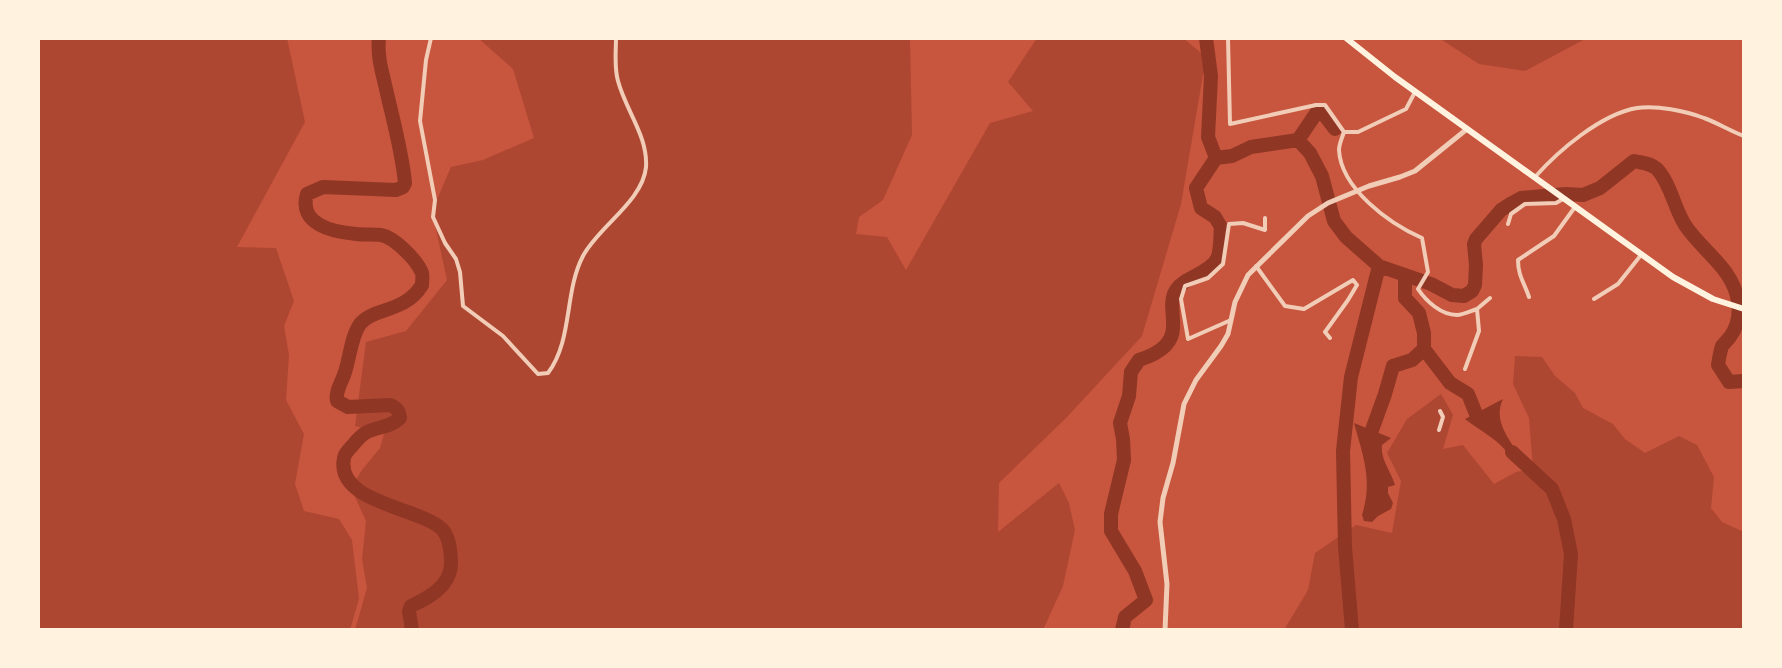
<svg xmlns="http://www.w3.org/2000/svg" width="1782" height="668" viewBox="0 0 1782 668" font-family="Lora,serif">
<rect width="100%" height="100%" fill="#c8553d"/>
<path fill="#ae4732" d="M38,38H287L305,122L237,247L276,248L294,301L284,326L289,355L286,400L304,434L295,484L304,511L339,519L352,540L359,599L350,630H38Z
M478,38H912L910,40L912,135L883,200L859,217L856,234L887,237L906,270L990,123L1033,111L1008,82L1037,38H1183L1206,57L1181,204L1142,336L1067,417L999,483L998,532L1059,483L1069,503L1075,530L1063,586L1043,630H355L367,588L362,559L366,521L351,488L362,470L380,448L384,434L355,426L366,342L406,331L447,280L432,211L451,167L483,160L534,138L513,69Z
M1439,38H1587L1525,71L1479,64Z
M1515,356L1542,357L1555,376L1575,393L1583,408L1613,424L1625,439L1645,453L1679,436L1697,445L1714,477L1711,508L1722,522L1744,532V630H1284L1308,590L1315,553L1356,525L1392,533L1401,481L1387,453L1407,419L1441,394L1453,415L1443,449L1463,445L1494,484L1516,472L1533,469L1529,418L1513,384Z"/>
<path fill="#8f3625" d="M1503,399C1494,418 1505,433 1515,449L1512,452L1506,451C1497,439 1479,430 1465,419Z
M1354,423L1391,438L1382,445C1380,459 1391,471 1395,485L1388,487V493L1393,503L1391,509L1378,516L1372,522L1364,521L1362,515C1373,480 1363,456 1354,423Z"/>
<g fill="none" stroke-linecap="round" stroke-linejoin="round">
<path stroke="#8f3625" stroke-width="14" d="M379,38C377,56 382,71 386,89C393,120 402,151 405,183L403,187L396,190L323,187L307,194C298,224 332,232 356,234C364,235 373,234 381,235C394,237 417,260 422,273C423,277 422,281 422,285C405,313 374,307 360,324C351,337 350,357 345,372C342,382 335,391 337,401L348,407L390,405C397,408 399,410 400,418C390,428 379,426 367,432C361,435 357,440 353,445C349,449 344,455 344,458C335,503 419,507 442,529C450,538 451,553 451,564C450,587 428,598 411,606L409,611L412,630
M1206,38L1211,76L1208,137L1216,158L1232,156L1251,147L1298,140L1310,153L1322,176L1334,221L1346,237L1379,266L1431,284L1452,295L1464,296L1472,291L1475,285L1476,265L1474,244L1476,239L1501,210L1512,203L1521,198L1566,194L1583,195L1600,188L1634,161C1642,163 1651,163 1657,169C1671,184 1674,208 1685,225C1702,251 1733,268 1738,301C1740,314 1738,326 1730,337C1728,339 1724,344 1722,346C1720,352 1719,359 1718,365L1729,382L1744,381
M1298,140L1317,112H1322L1335,129
M1405,275V298L1419,313L1424,333V349L1450,383L1468,394L1476,414
M1372,430L1385,394L1393,366L1412,360L1424,349
M1512,452L1552,489L1564,519L1571,554L1566,630
M1122,630L1125,617L1146,600L1135,571L1111,531V514L1124,460L1123,439L1120,423L1129,396L1131,372L1139,360C1155,355 1173,346 1173,327C1174,315 1169,301 1176,290C1186,276 1208,274 1217,259C1221,251 1220,236 1221,227L1215,217L1201,208L1196,188L1216,158
M1352,630L1345,547L1343,451L1351,377L1379,266"/>
<path stroke="#f1ccb7" stroke-width="4" d="M431,38L426,60L420,121L435,200L433,217L445,243L456,259L460,272L463,306L503,336L538,374L548,373C573,340 564,292 583,256C598,227 643,201 646,167C648,136 626,111 618,81C614,67 616,52 616,38
M1228,38L1230,124L1316,105H1325L1344,132
M1415,92L1406,109L1358,132H1344C1342,138 1339,144 1339,150C1341,189 1390,224 1422,238L1428,272L1418,289C1426,301 1441,315 1457,315C1463,315 1471,311 1477,309L1479,331L1465,369
M1535,177C1558,151 1601,114 1637,108C1656,105 1686,111 1704,118C1718,123 1730,131 1744,136
M1508,224L1511,214L1525,204L1556,203L1563,199
M1256,266L1285,306L1304,309L1353,280L1357,285L1348,300L1325,332L1330,338
M1529,297C1524,282 1518,276 1518,260L1554,236L1575,207
M1594,299L1618,284L1641,255
M1477,309L1490,298
M1231,320L1188,339L1181,299L1185,286L1208,278L1223,264L1229,224L1243,223L1265,230V218
M1439,430L1443,417L1440,411"/>
<path stroke="#f1ccb7" stroke-width="5" d="M1165,630L1167,584L1160,522L1163,498L1173,463L1184,404L1196,380L1221,346L1228,334L1235,302L1248,275L1308,216L1328,203L1369,186L1400,177L1415,171L1467,129"/>
<path stroke="#fff3e0" stroke-width="6" d="M1346,38L1395,77L1673,277L1713,299L1744,309"/>
</g>
<rect width="1782" height="668" fill="none" stroke="#fff3e0" stroke-width="80"/>
</svg>
